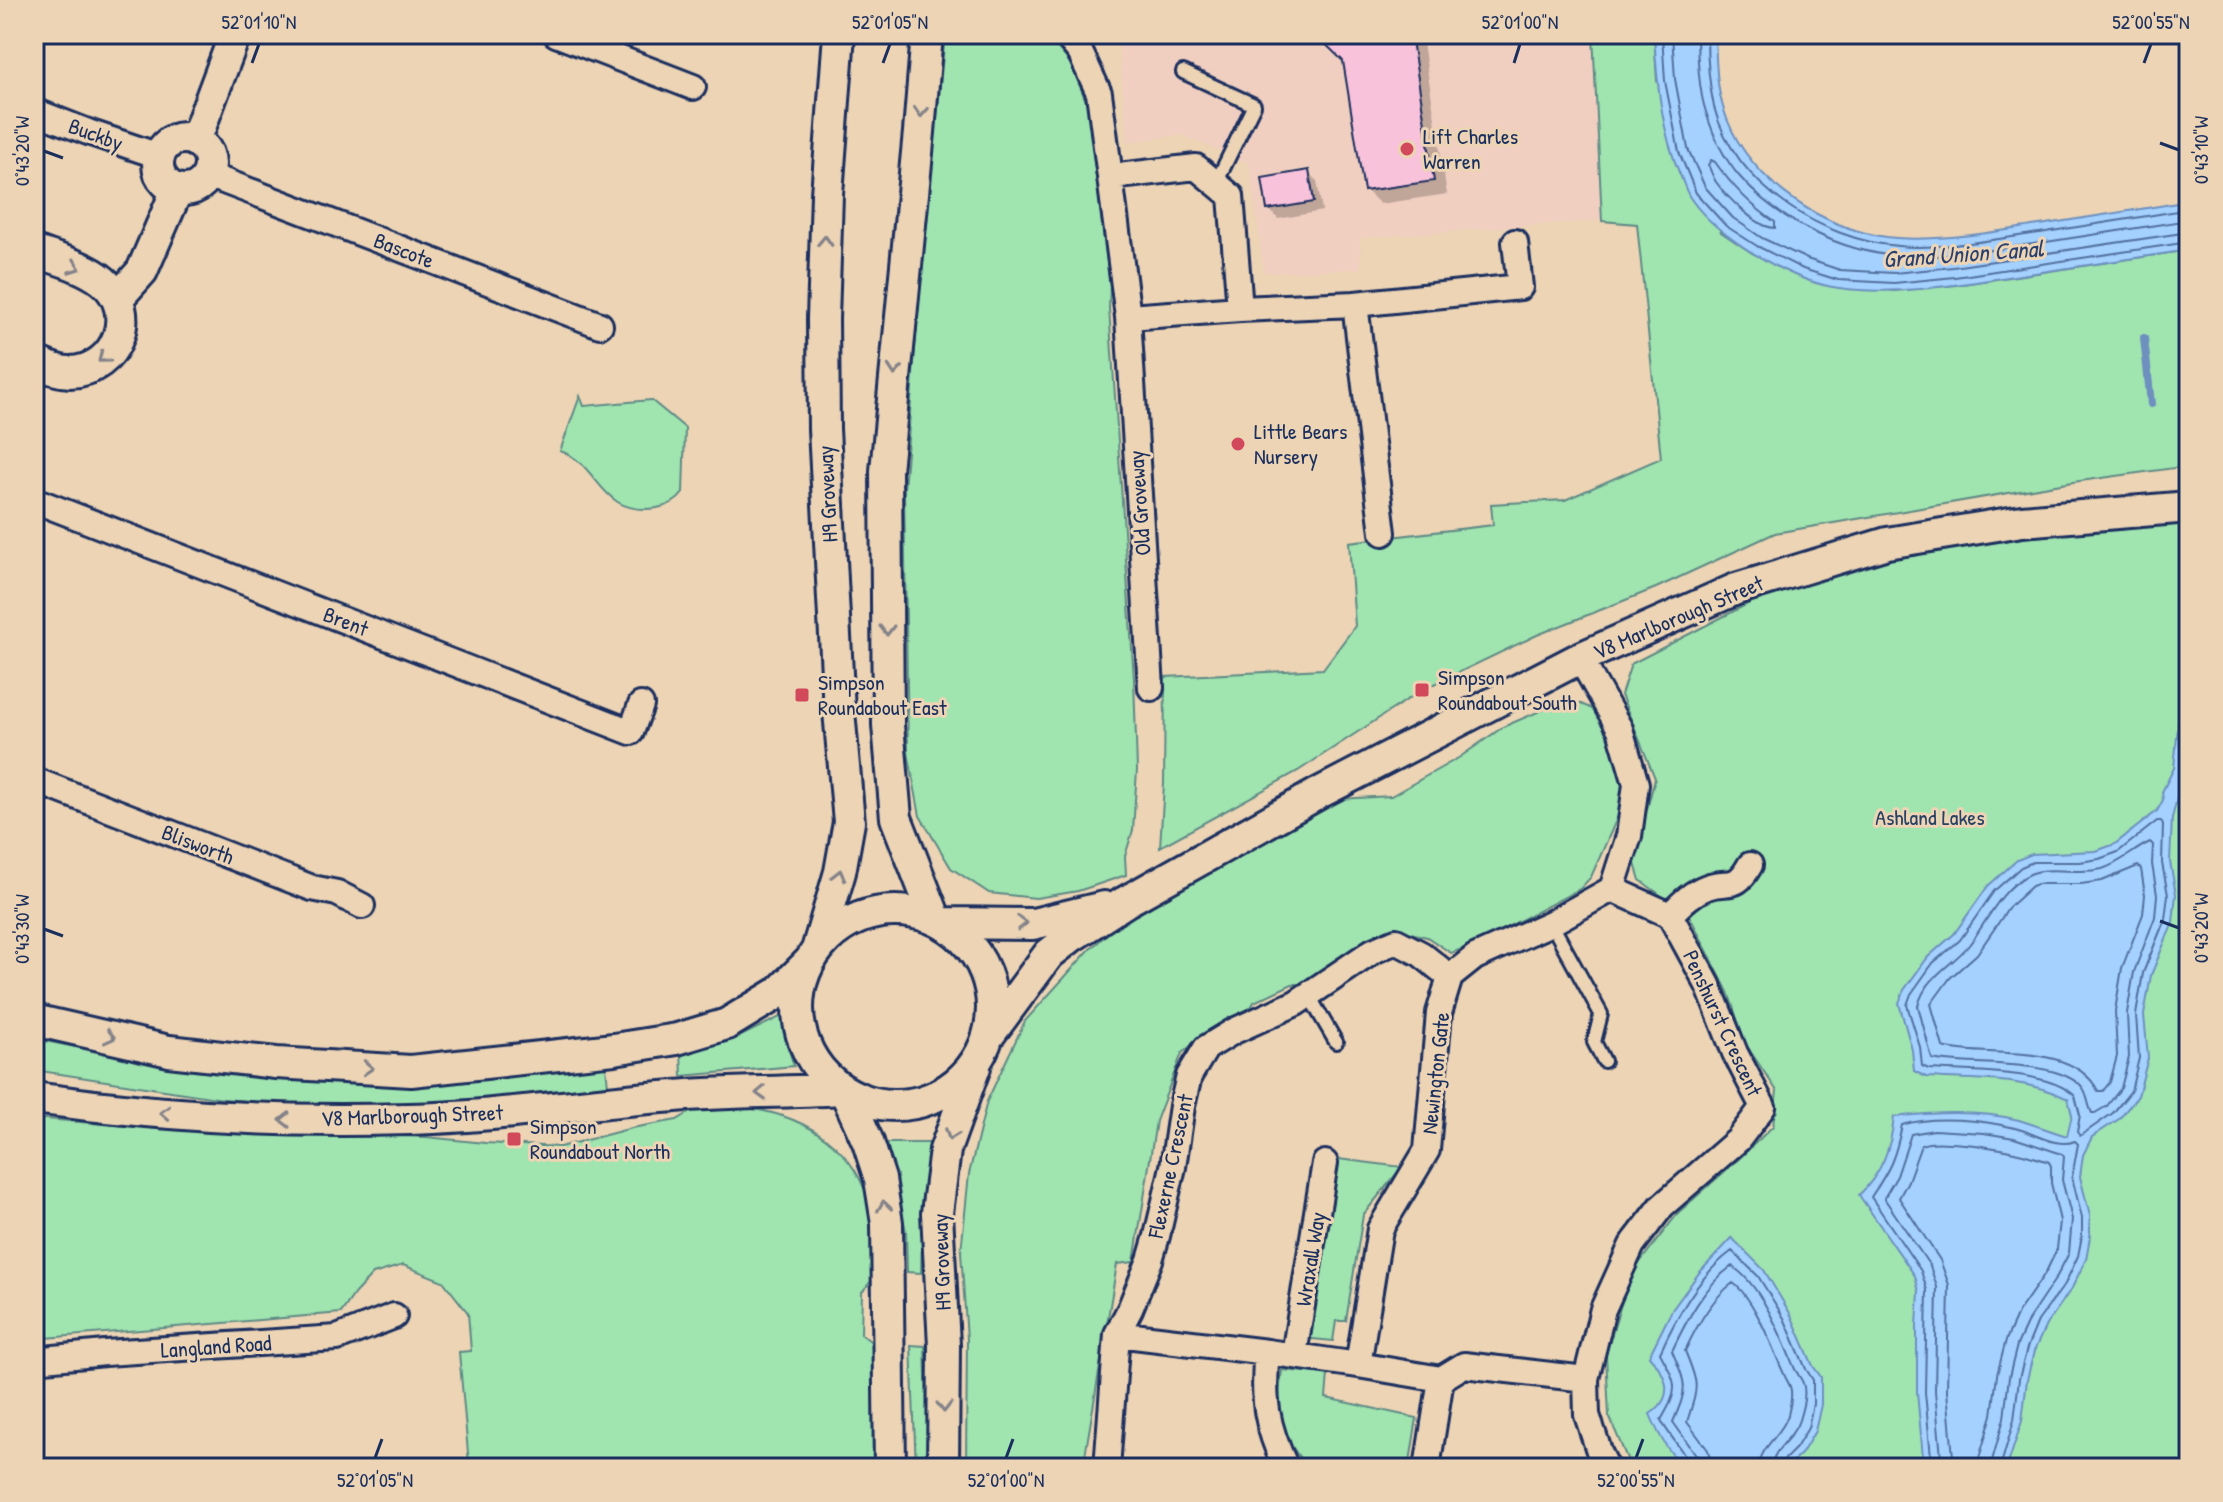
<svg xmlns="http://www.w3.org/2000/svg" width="2223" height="1502" viewBox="0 0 2223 1502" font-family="'Patrick Hand',sans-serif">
<rect width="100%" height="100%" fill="#ecd4b4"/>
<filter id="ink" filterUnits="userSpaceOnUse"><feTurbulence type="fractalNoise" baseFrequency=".0125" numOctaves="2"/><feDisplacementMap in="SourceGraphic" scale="16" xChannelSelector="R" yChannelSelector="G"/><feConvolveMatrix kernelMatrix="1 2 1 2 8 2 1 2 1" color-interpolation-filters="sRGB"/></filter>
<g filter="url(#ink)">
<path fill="#f0cfc0" d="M1117,34H1593L1597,110L1608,220L1360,238L1361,269L1264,273L1249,164L1182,135L1128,142Z"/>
<path fill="#a0e4af" stroke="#5e8a86" stroke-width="2" d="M951,34H1046L1071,64L1087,104L1110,285L1109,308L1134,679L1137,770L1133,830L1125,856L1126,875L1078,891L1036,898L989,893L951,868L920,816L908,752L904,490L919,298L944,45Z
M1593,34H1654L1657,81L1721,232L1752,253L1800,276L1894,291L1956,285L2189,250V466L2073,482L1775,533L1656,588L1537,635L1422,690L1298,771L1160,847L1164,784L1165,677L1323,669L1355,626L1349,542L1493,525L1491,504L1565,500L1661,458L1637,224L1602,221Z
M580,396L584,406L651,400L685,428L683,493C677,502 668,506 657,508C598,517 601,464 560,451Z
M2189,517V1468H1631L1609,1416L1606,1354L1630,1275L1679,1212L1741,1157L1773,1126L1777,1091L1746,1045L1728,992L1690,917L1640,880L1634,860L1655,778L1621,695L1631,664L1765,595L1896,558L2031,532Z
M1563,701L1581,704L1597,711L1609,732L1628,787L1618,816L1591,877L1580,889L1473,945L1451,953L1427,937L1402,931L1386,930L1326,967L1310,984H1292L1254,1002L1245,1018H1238L1205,1034L1182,1053L1156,1121L1134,1262L1117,1264L1083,1468H966L967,1339L961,1252L969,1174L987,1101L1025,1021L1090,949L1127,917L1340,799L1391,796L1460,757L1503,727Z
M782,1016L786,1041L794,1066L682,1076L681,1052L741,1036Z
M34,1039L172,1065L415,1080L487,1079L606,1066L608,1087L434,1107L289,1104L223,1099L34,1070Z
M697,1108C713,1108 731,1106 747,1108C807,1116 858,1149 871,1211C875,1232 872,1257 873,1279L862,1292L861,1334L878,1347L882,1468H442L469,1464L459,1352L471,1351L468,1313L443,1281L403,1265L373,1274L355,1293L341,1313L34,1339V1118L115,1125L426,1137L485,1143L560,1147L632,1128L677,1120Z
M887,1143H931L923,1206L921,1273L907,1272L906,1231Z
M1330,1158L1402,1167L1363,1215L1346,1321H1336L1333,1341L1302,1338Z
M911,1345L925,1346L929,1468H916Z
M1282,1370L1328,1374L1326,1398L1417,1418L1409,1468H1307L1286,1438L1277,1407Z"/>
<path fill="#a4d1ff" stroke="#6d90bf" stroke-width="2" d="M1654,34H1715C1716,57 1716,84 1723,107C1742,173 1813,225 1880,236C1926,244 1986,233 2032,226C2084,218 2137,210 2189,201V250C2131,259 2073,267 2014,276C1957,285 1897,296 1839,288C1792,282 1718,238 1691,199C1686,192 1684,184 1681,177C1661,132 1657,82 1654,34Z
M2182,684H2189L2178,795L2172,818L2170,862L2176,894L2173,922L2151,975L2144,1015L2148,1058L2138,1096L2119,1119L2092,1137L2083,1155L2080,1177L2090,1216V1237L2086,1259L2072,1288L2046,1325L2034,1351L2027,1380L2022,1421L2007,1467L1924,1468L1917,1392V1326L1919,1292L1915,1276L1859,1195C1882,1173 1891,1148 1894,1117C1935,1112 1979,1110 2019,1120C2035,1125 2051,1131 2067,1136L2072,1115L2068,1099C2026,1077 1973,1080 1926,1077L1914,1071L1912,1050L1899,1003L1904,990L1928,957L1954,934L1988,886L2017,860L2032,854L2096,851L2115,844L2157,811L2163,800L2162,792L2174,768Z
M1732,1238L1764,1270L1791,1315L1813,1366L1821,1377V1405L1815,1431L1802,1453L1786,1468H1686C1669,1455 1658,1434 1650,1414C1676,1397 1667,1374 1649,1356L1672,1310L1699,1273Z"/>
<path fill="#0003" d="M1318,34H1414L1423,43L1447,194L1380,204L1366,190L1345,61Z
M1308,172L1317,181L1322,211L1278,219L1269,209Z"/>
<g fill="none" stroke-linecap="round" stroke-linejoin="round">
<path stroke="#52709e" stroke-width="2" d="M1662,34L1665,81L1679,152L1696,193L1726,226L1757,246L1803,269L1838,280L1894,283L1955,277L2189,242
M1672,34L1675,79L1688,149L1705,187L1733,218L1762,238L1807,259L1840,270L1894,273L1953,267L2189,232
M1697,34C1697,56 1699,92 1706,112C1713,135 1724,159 1740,177C1777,220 1843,253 1900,256C1941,259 1991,250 2033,244C2085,236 2137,228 2189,220
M1707,34C1707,57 1709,84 1714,107C1734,185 1822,240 1898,246C1938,250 1992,240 2032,234C2084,226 2137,218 2189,209
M1711,160L1715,162C1732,186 1751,206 1775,222V228C1757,228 1727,197 1716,182C1713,177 1711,171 1708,165Z
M2157,821H2161L2163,824L2162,863L2168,895L2165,919L2143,973L2136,1015L2139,1058L2131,1091L2113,1113L2080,1136L2077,1132L2080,1115L2075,1096C2048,1069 1967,1072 1929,1069L1922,1066L1920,1047L1907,1005L1911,994L1933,963L1960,940L1994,891L2021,867L2033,862H2080L2099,859L2118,852Z
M2150,842L2153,845L2152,864L2157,895L2155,917L2134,972L2127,1013L2129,1057L2121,1088L2107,1106L2095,1113H2092C2088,1106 2088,1096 2083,1089C2061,1057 1966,1067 1932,1059L1918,1006C1925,977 1953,965 1969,945C1987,922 2000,889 2028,875C2047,865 2079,875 2102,869C2121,863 2133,850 2150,842Z
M2138,866L2141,869L2145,895L2143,914L2122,968L2115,1011L2117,1056L2110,1082L2103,1091H2098C2072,1040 1987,1059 1943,1047L1931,1004L1950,978L1977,954L2010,906L2032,886L2038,884H2081L2102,881Z
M1690,1468C1688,1455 1668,1435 1661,1420C1680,1388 1677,1384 1660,1353C1676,1317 1699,1275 1732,1251L1758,1276L1784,1318L1806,1369L1813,1380V1404L1808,1428L1796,1448L1783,1461L1781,1468
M1700,1468L1697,1456L1673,1422C1688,1387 1687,1386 1672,1351C1686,1321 1705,1285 1732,1266C1762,1286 1780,1334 1794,1367C1796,1372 1801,1378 1803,1383C1807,1394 1802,1410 1799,1420C1793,1440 1772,1449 1771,1468
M1712,1468L1708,1450L1687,1422C1698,1386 1700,1387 1685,1351C1696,1327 1712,1298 1733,1283C1754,1297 1773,1350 1784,1374C1786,1380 1791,1385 1791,1391C1792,1399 1790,1407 1788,1415C1782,1436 1760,1445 1759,1468
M1932,1468L1925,1392L1927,1290L1921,1271L1871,1197C1890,1169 1895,1159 1902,1125C1933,1115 1983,1120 2015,1128C2033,1132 2057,1149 2075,1141L2078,1144L2072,1177L2082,1218V1236L2078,1256L2065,1284L2038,1321L2027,1348L2019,1379L2014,1420L2000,1468
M1942,1468L1935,1391L1937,1287L1930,1266L1884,1198L1897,1176L1911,1134L1934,1130L1984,1133L2014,1138L2062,1154L2064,1157L2062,1180L2072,1219L2069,1253L2056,1278L2030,1317L2017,1345L2009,1377L2004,1418L1990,1468
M1954,1468L1947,1391L1949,1285L1940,1260L1899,1198L1908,1181L1921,1145C1932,1141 1942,1143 1953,1143C1988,1145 2017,1151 2049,1162L2051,1166V1183L2060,1221L2057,1249L2046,1272L2019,1311L2006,1340L1997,1375L1992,1415L1979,1458L1978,1468"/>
<path stroke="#6d90bf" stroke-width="8" d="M2144,338L2151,404"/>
</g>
<path fill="#f8c2db" stroke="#1b2f5e" stroke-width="2" d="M1315,34H1411L1434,181L1364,191L1343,61Z
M1309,170L1314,202L1267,210L1262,178Z"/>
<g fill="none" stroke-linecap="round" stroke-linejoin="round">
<defs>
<path id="service" d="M1183,72L1254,105L1216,183
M1551,923L1601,1014L1594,1042L1604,1061
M1308,994L1336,1042"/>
<path id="minor" d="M556,34L693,87
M1065,34L1080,52L1099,93L1110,177L1128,317L1151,688
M34,111L88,132L159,156
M208,175L600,325
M1110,177L1196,167L1231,196L1240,309
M1355,304L1383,533
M1128,317L1240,309L1355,304L1520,287L1515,242
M34,500L631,732L641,705
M34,780L312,888L337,893L362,906
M1670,915C1681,904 1691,893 1707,887C1729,879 1735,892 1750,865
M1117,1334L1267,1352L1358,1365
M1267,1352C1262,1399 1266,1425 1286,1468
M1294,1355L1325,1163
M34,1360L105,1353L337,1338L394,1316
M1441,1379L1464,1365L1586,1379
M1107,1468L1117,1334L1130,1309L1150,1260L1157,1236L1173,1167L1182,1106L1189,1076L1206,1048L1234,1031L1296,1003L1373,951L1396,941L1421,954L1450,977
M1427,1468L1441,1379L1358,1365L1380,1229L1427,1150L1439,1013L1450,977L1475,957L1551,923L1612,889L1629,836L1636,784L1620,729L1580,658
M1607,1468L1600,1454L1587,1415L1586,1379L1603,1309L1632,1245L1662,1206L1738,1140L1763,1107L1735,1053L1708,985L1670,915L1612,889"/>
<path id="tertiary" d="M927,34L919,132L886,471L888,725L896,818L935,918
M158 164a26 26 0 1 1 52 0a26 26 0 1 1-52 0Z
M195,141L235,34
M34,251C56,259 85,266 103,281C140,312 117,371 70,372C57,372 46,366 34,361
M117,299L142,271L177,190
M798 1008a97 97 0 1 1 194 0a97 97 0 1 1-194 0Z
M944,923L1033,924L1104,907
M817,950L840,872L849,822L839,711L824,429L823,319L827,194L839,34
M34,1020L169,1051L276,1063L411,1071L614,1049L677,1039L727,1024L778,993L809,962
M989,1035L1049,954L1072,936L1125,902L1321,792L1580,658L1736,589L1887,543L2022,521L2189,507
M846,1093L868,1142L880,1179L887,1223L890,1468
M34,1098C158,1116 284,1123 409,1119C498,1117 587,1102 675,1096C730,1091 785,1093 839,1089
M943,1468L944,1345L937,1213L945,1150L975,1067"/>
</defs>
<use href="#service" stroke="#1b2f5e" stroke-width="18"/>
<use href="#minor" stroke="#1b2f5e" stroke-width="30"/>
<use href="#tertiary" stroke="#1b2f5e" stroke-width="36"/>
<use href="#service" stroke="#ecd4b4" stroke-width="12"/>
<use href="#minor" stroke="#ecd4b4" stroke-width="24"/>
<use href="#tertiary" stroke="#ecd4b4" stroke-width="30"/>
</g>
<defs><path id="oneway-chevron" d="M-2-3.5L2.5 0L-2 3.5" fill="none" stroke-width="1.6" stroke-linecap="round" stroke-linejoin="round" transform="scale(2)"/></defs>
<g stroke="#848289">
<use href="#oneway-chevron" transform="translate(921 112) rotate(94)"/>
<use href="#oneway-chevron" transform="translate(825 241) rotate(-88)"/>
<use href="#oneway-chevron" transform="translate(75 267) rotate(21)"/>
<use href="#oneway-chevron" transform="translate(103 358) rotate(141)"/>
<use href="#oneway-chevron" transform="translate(895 370) rotate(95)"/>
<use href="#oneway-chevron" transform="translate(887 630) rotate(90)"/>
<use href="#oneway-chevron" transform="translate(839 875) rotate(-76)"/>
<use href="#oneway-chevron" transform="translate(1022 923) rotate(-1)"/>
<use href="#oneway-chevron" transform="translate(110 1037) rotate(13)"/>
<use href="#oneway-chevron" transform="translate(368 1068) rotate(3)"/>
<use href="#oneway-chevron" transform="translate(761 1093) rotate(178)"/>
<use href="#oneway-chevron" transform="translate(165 1113) rotate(-177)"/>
<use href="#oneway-chevron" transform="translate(285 1120) rotate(-180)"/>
<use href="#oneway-chevron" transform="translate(951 1135) rotate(110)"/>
<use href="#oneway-chevron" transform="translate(884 1206) rotate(-98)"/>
<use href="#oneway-chevron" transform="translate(944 1407) rotate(90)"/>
</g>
</g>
<path fill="none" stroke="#1b2f5e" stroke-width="3" d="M252,63L259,44M883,63L890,44M1514,63L1520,44M2144,63L2151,44M2160,143L2179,150M44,151L63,158M2160,921L2179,928M44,929L63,936M375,1458L382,1439M1006,1458L1013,1439M1636,1458L1643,1439"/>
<g fill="#d1495b" stroke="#ecd4b4" stroke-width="3">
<circle cx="1407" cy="149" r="8"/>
<circle cx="1238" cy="444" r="8"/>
<rect x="1414" y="682" width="16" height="16" rx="4"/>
<rect x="794" y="687" width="16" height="16" rx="4"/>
<rect x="506" y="1131" width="16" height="16" rx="4"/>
</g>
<g text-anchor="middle" stroke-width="6" stroke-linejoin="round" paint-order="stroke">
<g font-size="22" fill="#1b2f5e" stroke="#ecd4b4">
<text transform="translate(96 134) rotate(20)" y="8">Buckby</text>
<text transform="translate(404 250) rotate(21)" y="8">Bascote</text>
<text transform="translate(827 494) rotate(-93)" y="8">H9 Groveway</text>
<text transform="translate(1139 503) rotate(-94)" y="8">Old Groveway</text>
<text transform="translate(1678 617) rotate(-23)" y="8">V8 Marlborough Street</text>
<text transform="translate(346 621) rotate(21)" y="8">Brent</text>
<text transform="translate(198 844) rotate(21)" y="8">Blisworth</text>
<text transform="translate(1723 1023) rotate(65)" y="8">Penshurst Crescent</text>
<text transform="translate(1435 1073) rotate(-84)" y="8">Newington Gate</text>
<text transform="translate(412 1115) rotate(-2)" y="8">V8 Marlborough Street</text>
<text transform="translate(1170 1166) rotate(-78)" y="8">Flexerne Crescent</text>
<text transform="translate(1310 1259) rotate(-81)" y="8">Wraxall Way</text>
<text transform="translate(941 1262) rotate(-92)" y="8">H9 Groveway</text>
<text transform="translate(216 1346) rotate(-4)" y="8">Langland Road</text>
</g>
<g font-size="22" fill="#1b2f5e" stroke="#ecd4b4" text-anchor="start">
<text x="1423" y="144">Lift Charles<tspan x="1423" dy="25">Warren</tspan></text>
<text x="1254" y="439">Little Bears<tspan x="1254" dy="25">Nursery</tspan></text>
<text x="1438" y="685">Simpson<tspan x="1438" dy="25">Roundabout South</tspan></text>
<text x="818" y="690">Simpson<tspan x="818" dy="25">Roundabout East</tspan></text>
<text x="530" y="1134">Simpson<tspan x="530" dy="25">Roundabout North</tspan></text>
</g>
<g font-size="22" fill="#284166" stroke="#ecd4b4">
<text x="1930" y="825">Ashland Lakes</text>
</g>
<g font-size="24" font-style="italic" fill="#293f6e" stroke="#ecd4b4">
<text transform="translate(1963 254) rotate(-4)" y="8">Grand Union Canal</text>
</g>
</g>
<rect width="2223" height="1502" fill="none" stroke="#ecd4b4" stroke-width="88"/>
<rect x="44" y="44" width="2135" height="1414" fill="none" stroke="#1b2f5e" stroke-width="3"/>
<g font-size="20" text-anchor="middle" fill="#1b2f5e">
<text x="259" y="29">52°01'10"N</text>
<text x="890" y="29">52°01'05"N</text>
<text x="1520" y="29">52°01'00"N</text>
<text x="2151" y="29">52°00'55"N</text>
<text transform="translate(2201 150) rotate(-90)" y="7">0°43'10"W</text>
<text transform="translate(22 151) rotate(-90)" y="7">0°43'20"W</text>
<text transform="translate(2201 928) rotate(-90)" y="7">0°43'20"W</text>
<text transform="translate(22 929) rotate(-90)" y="7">0°43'30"W</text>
<text x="375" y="1487">52°01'05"N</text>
<text x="1006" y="1487">52°01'00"N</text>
<text x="1636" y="1487">52°00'55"N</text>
</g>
</svg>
